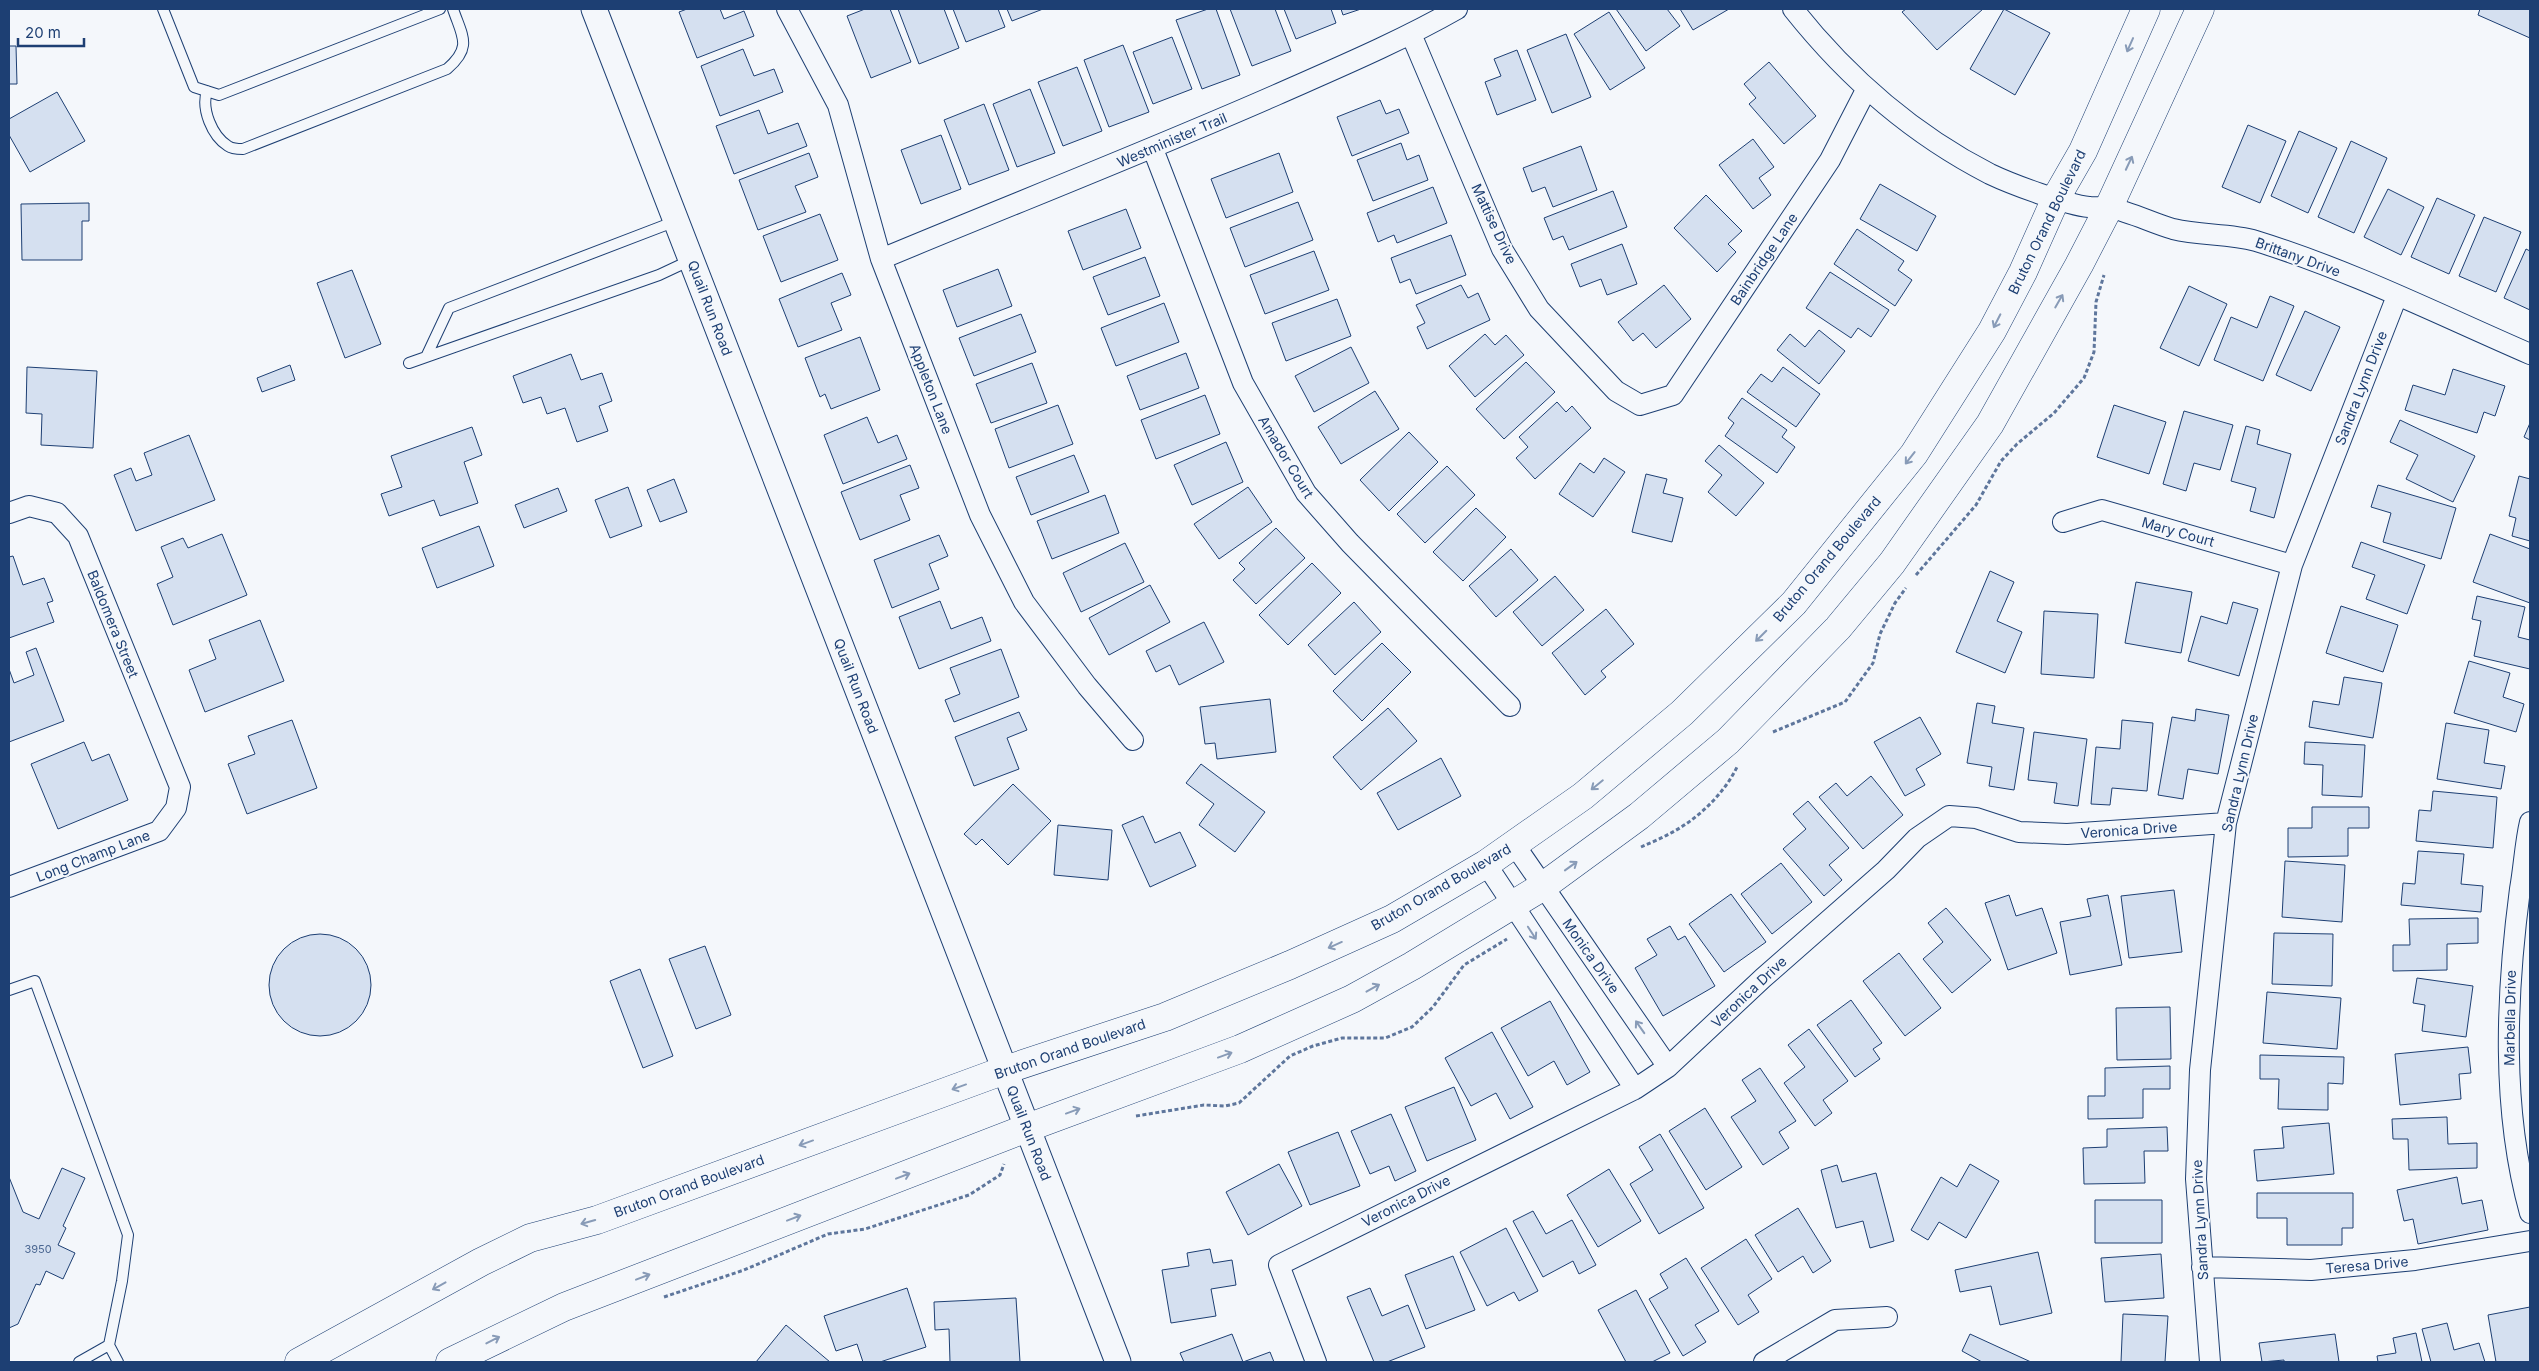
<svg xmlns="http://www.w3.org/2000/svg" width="2539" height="1371" viewBox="0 0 2539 1371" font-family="Inter,sans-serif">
<rect width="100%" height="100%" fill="#f4f7fb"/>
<path fill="#d5e0f0" stroke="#1d3f73" d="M687,9H720L724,19L744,11L754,36L697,58L679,12Z
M865,9H890L911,62L871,78L847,16Z
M898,9H944L959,48L919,64Z
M953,9H998L1005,27L966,42Z
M1007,9H1043L1012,21Z
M1208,9H1216L1240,75L1202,89L1176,20Z
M1230,9H1275L1291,51L1252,66Z
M1284,9H1331L1336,23L1296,39Z
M1341,9H1361L1343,15Z
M1616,9H1667L1680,26L1646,51Z
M1680,9H1729L1693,30Z
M1906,9H1983L1937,50L1902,12Z
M2004,9L2050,33L2015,95L1970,69Z
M2480,9H2530V38L2478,15Z
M1609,12L1645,68L1610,90L1574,34Z
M1566,34L1591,97L1552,113L1527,50Z
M1172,37L1192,89L1153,104L1133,52Z
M1123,45L1149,112L1109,127L1084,60Z
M9,46H16L17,84H9Z
M743,49L754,76L774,69L783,92L720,116L701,66Z
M1517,50L1536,100L1497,115L1485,82L1501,76L1494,59Z
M1769,62L1816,116L1784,144L1749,104L1756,98L1744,84Z
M1077,67L1102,131L1063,146L1038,82Z
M1030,89L1055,153L1017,167L993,104Z
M57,92L85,141L30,172L9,135V119Z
M1380,100L1386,114L1399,109L1409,133L1352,156L1337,117Z
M984,104L1009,170L969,185L944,120Z
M759,110L768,134L798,123L807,146L734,174L716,126Z
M2248,125L2286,141L2260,203L2222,187Z
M2299,131L2337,148L2308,213L2271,196Z
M941,135L961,189L921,204L901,150Z
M1753,139L1774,167L1759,178L1771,195L1753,209L1719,165Z
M2351,141L2387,158L2354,233L2318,217Z
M1401,143L1407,160L1419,155L1428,180L1373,201L1357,160Z
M1581,146L1597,190L1553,207L1545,187L1532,192L1523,168Z
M809,153L818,177L795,186L806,212L758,230L739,180Z
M1279,153L1293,192L1226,218L1211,179Z
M1880,184L1936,216L1917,251L1860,219Z
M1433,187L1447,223L1397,243L1394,235L1378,242L1367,213Z
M2388,189L2424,207L2401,255L2364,237Z
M1613,191L1627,227L1569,250L1563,236L1553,240L1544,218Z
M1706,195L1742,231L1728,244L1736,252L1717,272L1674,228Z
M2437,198L2475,215L2449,274L2411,257Z
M1298,202L1313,240L1245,267L1230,228Z
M89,203V221H82V260H22L21,204Z
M1126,209L1141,248L1083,270L1068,231Z
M820,214L838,260L781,282L763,236Z
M2484,217L2521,232L2496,292L2459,276Z
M1857,229L1904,261L1898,270L1912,280L1895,306L1834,264Z
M1451,235L1466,275L1416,294L1410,279L1400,283L1391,258Z
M1622,244L1637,284L1607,295L1601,279L1580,287L1571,264Z
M2526,249L2530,251V310L2504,298Z
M1314,251L1329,290L1265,314L1250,275Z
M1145,257L1160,296L1108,315L1093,277Z
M998,269L1012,306L957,327L943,290Z
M352,270L381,344L345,358L317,283Z
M1830,272L1889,310L1871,337L1858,328L1851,338L1806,308Z
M842,273L851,295L831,303L842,330L798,347L779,299Z
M1461,285L1468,298L1478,293L1490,320L1427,349L1417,327L1425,323L1416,305Z
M1664,285L1691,319L1656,348L1643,333L1633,341L1618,322Z
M2189,286L2227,304L2199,366L2160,348Z
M2270,296L2294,306L2263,381L2214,360L2231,317L2257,328Z
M1337,299L1351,336L1286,361L1272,323Z
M1164,303L1179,342L1116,366L1101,328Z
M2305,311L2340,327L2311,391L2276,375Z
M1021,314L1036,352L974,376L959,338Z
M1819,330L1845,351L1819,384L1777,350L1790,334L1805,347Z
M1485,334L1495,345L1506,335L1524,355L1475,397L1449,366Z
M860,337L880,390L831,409L825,394L820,397L805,358Z
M1351,347L1369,383L1314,412L1295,376Z
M1186,353L1199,388L1140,410L1127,376Z
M571,354L581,380L602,373L612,401L599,406L608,431L577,442L565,408L547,414L541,397L523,403L513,376Z
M1526,362L1555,392L1504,439L1476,409Z
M1032,363L1047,403L991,423L976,384Z
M290,365L295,380L262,392L257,378Z
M27,367L97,371L93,448L41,445L42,414L26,413Z
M1783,367L1820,394L1796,427L1747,392L1761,374L1772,382Z
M2453,369L2505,386L2495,416L2484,412L2477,433L2405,410L2413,385L2445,395Z
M1375,391L1399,429L1341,464L1318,427Z
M1205,395L1220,434L1156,459L1141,420Z
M1742,398L1787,430L1782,437L1795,447L1777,473L1725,436L1734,423L1728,418Z
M1557,402L1566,412L1572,406L1591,428L1535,479L1516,458L1528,447L1519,437Z
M1058,405L1073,444L1009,468L995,429Z
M2114,405L2166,422L2149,474L2097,457Z
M2184,411L2233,425L2220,470L2194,463L2186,491L2163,484Z
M867,417L878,443L897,435L907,459L843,484L824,435Z
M2400,420L2475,456L2453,502L2406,479L2418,455L2390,442Z
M2530,423V440L2524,437Z
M2246,426L2260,430L2257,444L2291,454L2274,518L2250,511L2256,488L2231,481Z
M472,427L482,455L464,462L478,503L440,516L434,500L389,516L381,494L402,487L391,456Z
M1409,432L1438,462L1389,511L1360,480Z
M189,435L215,500L136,531L114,475L131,468L136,481L152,475L144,453Z
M1226,442L1243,482L1192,505L1174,465Z
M1719,445L1764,483L1736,516L1708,492L1722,475L1705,461Z
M1074,455L1089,492L1031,515L1016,477Z
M1604,458L1625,472L1593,517L1559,494L1580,463L1594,473Z
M910,465L919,488L900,495L910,520L860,540L841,492Z
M1447,466L1475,495L1425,543L1397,514Z
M1646,474L1667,479L1663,493L1683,498L1672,542L1632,532Z
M2519,476L2530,479V541L2512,536L2516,518L2509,516Z
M674,479L687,512L660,522L647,490Z
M2378,485L2456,508L2441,559L2383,542L2391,513L2371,507Z
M628,487L642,526L610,538L595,500Z
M1248,487L1272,522L1219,559L1194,524Z
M558,488L567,511L524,528L515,505Z
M1105,495L1119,533L1052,559L1037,521Z
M1476,508L1506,537L1463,581L1433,552Z
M479,526L494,566L437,588L422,548Z
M1276,528L1305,558L1256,604L1233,580L1245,569L1239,563Z
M222,534L247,595L173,625L157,584L173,577L161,547L183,538L188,548Z
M2490,534L2530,549V603L2473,582Z
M939,535L948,556L929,564L939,589L892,608L874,560Z
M2361,542L2425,565L2407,614L2366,599L2375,575L2352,567Z
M1125,543L1144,582L1081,612L1063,573Z
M1511,549L1538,580L1496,617L1469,586Z
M13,556L23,585L44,578L53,601L47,603L54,622L9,638V557Z
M1312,563L1341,593L1288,645L1259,615Z
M1990,571L2014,582L1997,621L2022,632L2005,673L1956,652Z
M1555,576L1584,610L1542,646L1513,612Z
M2136,582L2192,592L2181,653L2125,643Z
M1150,585L1170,622L1109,655L1089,618Z
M2477,596L2525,607L2518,637L2530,640V669L2474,656L2481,621L2472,619Z
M940,601L951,629L982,617L991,641L919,669L899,617Z
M1354,602L1381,632L1335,675L1308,645Z
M2233,602L2258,609L2239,676L2188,661L2201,616L2227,624Z
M2341,606L2398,625L2383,672L2326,653Z
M1606,609L1634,644L1601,671L1606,677L1585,695L1552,653Z
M2044,611L2098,614L2094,678L2041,674Z
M260,620L284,681L205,712L189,670L216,659L209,640Z
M1204,622L1224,662L1179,685L1170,665L1156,672L1146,651Z
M1382,643L1411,672L1362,721L1333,691Z
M36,648L64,721L9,742V669L14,683L34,675L26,652Z
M1001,649L1019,697L954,722L945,700L960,694L950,668Z
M2469,661L2510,673L2503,697L2524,704L2516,732L2454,713Z
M2344,677L2382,683L2373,738L2309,727L2313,701L2339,705Z
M1270,699L1276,752L1217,759L1215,743L1205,744L1200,707Z
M1977,703L1995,706L1992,723L2024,728L2014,790L1989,786L1992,767L1967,763Z
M1388,708L1417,741L1361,790L1333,757Z
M2196,709L2229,715L2218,774L2188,769L2183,799L2158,795L2172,717L2195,721Z
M1019,712L1027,730L1007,738L1019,769L974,786L955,737Z
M1920,717L1941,754L1916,769L1925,785L1905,796L1874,742Z
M292,720L317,788L247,814L228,764L255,754L248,736Z
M2122,720L2153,723L2147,791L2112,788L2110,805L2091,804L2096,747L2120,749Z
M2446,723L2489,730L2484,763L2505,766L2501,789L2437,779Z
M2034,732L2087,739L2078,806L2054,803L2057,783L2028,780Z
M84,742L92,761L109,754L128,800L58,829L31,764Z
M2305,742L2365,745L2362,797L2322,795L2323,765L2304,764Z
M1441,758L1461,796L1398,830L1377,793Z
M1201,764L1265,812L1235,852L1199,825L1214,804L1186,783Z
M1871,776L1903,815L1863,849L1819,797L1836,783L1847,796Z
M1013,784L1051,821L1008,865L982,839L976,845L964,834Z
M2433,791L2497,797L2493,848L2416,841L2419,810L2431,811Z
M1808,801L1849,848L1829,865L1842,880L1824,896L1783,849L1806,829L1793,814Z
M2312,807H2369V828H2348V856L2288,857V828H2312Z
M1143,816L1155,843L1180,832L1196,866L1150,887L1122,825Z
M1058,825L1112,830L1108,880L1054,875Z
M2418,851L2464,854L2461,884L2483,886L2481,912L2401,905L2403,883L2415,884Z
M2285,861L2345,865L2342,922L2282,917Z
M1781,863L1812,902L1772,934L1741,894Z
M2174,890L2182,952L2129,958L2121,896Z
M1731,894L1766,942L1724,972L1689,924Z
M2009,895L2016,916L2042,908L2057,953L2008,970L1985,903Z
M2108,895L2122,965L2070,975L2060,922L2091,916L2087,899Z
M1946,908L1991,960L1952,993L1923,959L1943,942L1928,923Z
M2478,918V943L2447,944V970L2393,971V945H2410L2409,919Z
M1670,926L1678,940L1685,936L1715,986L1663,1016L1635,968L1657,955L1647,939Z
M2274,933L2333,934L2332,986L2272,984Z
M269 985a51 51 0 1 1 102 0a51 51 0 1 1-102 0Z
M705,946L731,1015L696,1029L669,959Z
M1899,953L1941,1008L1905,1036L1863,981Z
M640,969L673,1056L643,1068L610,981Z
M2417,978L2473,986L2466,1037L2422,1031L2425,1005L2413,1003Z
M2267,992L2341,998L2337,1049L2263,1043Z
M1851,1000L1882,1043L1873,1049L1880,1059L1855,1077L1817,1025Z
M1550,1001L1590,1072L1567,1085L1554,1061L1528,1076L1501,1028Z
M2170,1007L2171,1059L2117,1060L2116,1008Z
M1809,1029L1848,1081L1823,1100L1832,1113L1815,1126L1784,1083L1805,1067L1788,1045Z
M1492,1032L1533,1107L1510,1119L1496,1093L1471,1106L1445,1058Z
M2468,1047L2471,1073L2459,1074L2461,1099L2400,1105L2395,1054Z
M2260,1055L2344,1057L2343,1084L2328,1083V1110L2278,1109L2279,1079H2260Z
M2170,1066V1089H2143V1118L2088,1119V1096H2105V1068Z
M1760,1068L1796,1121L1779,1132L1789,1148L1763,1165L1731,1117L1756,1101L1742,1080Z
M1454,1087L1476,1140L1427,1161L1405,1107Z
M1705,1108L1742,1167L1706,1190L1669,1131Z
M1391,1114L1416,1171L1395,1181L1389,1166L1370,1174L1351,1131Z
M2447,1117L2448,1144L2477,1143V1168L2409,1170L2408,1139H2393L2392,1119Z
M2329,1123L2334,1174L2257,1181L2254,1150L2284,1148L2282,1127Z
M2167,1127L2168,1151H2144L2145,1183L2084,1184L2083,1148L2107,1147V1129Z
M1338,1132L1360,1186L1310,1205L1288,1152Z
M1660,1134L1704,1208L1659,1234L1630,1184L1653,1170L1639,1147Z
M1279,1164L1302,1206L1248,1235L1226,1192Z
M1970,1164L1999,1181L1966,1238L1939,1222L1928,1240L1911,1230L1941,1177L1957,1187Z
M1837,1165L1842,1182L1876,1173L1894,1241L1870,1248L1863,1221L1836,1228L1821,1170Z
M62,1168L85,1178L63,1226L66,1228L58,1245L75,1253L63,1279L46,1271L40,1285L36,1284L18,1324L9,1328V1177L23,1212L39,1219Z
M1609,1169L1641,1221L1598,1247L1567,1195Z
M2457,1177L2462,1204L2482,1200L2488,1230L2418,1244L2413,1219L2404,1221L2397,1190Z
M2257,1193H2353V1228H2342V1245H2287V1218H2257Z
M2095,1200H2162V1243H2095Z
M1798,1208L1831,1261L1813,1273L1803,1256L1778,1272L1755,1235Z
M1533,1211L1546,1234L1572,1220L1596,1265L1579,1274L1573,1261L1543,1277L1513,1221Z
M1506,1228L1538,1291L1519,1301L1514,1292L1487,1306L1460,1252Z
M1746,1239L1772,1279L1748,1295L1759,1312L1738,1325L1701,1268Z
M1210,1249L1213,1263L1232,1260L1236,1285L1211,1289L1216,1316L1171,1323L1162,1270L1189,1266L1187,1253Z
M2038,1252L2052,1313L2000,1325L1991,1286L1960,1292L1955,1270Z
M2161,1254L2164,1298L2105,1302L2101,1258Z
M1453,1256L1475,1310L1426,1329L1405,1275Z
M1686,1258L1719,1311L1695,1325L1706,1342L1683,1356L1649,1299L1668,1288L1660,1274Z
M907,1288L926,1347L880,1362H863L857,1344L836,1351L824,1316Z
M1370,1288L1382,1316L1408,1305L1425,1347L1387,1362H1374L1347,1297Z
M1636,1290L1670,1353L1652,1362H1626L1598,1310Z
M1016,1298L1020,1362H950L949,1329L935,1330L934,1302Z
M2530,1307V1362H2496L2488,1315Z
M2123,1314L2168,1316L2165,1362H2121Z
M2447,1323L2454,1350L2479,1343L2485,1362H2431L2422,1329Z
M786,1325L830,1362H756Z
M2416,1333L2422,1362H2378L2377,1356L2396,1353L2393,1338Z
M1232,1334L1243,1362L1270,1352L1274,1362H1184L1180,1353Z
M1970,1334L2031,1362H1982L1962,1351Z
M2335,1334L2339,1362H2284V1360L2262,1362L2259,1343Z"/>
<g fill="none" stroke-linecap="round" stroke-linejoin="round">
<defs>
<path id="service" d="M163,9L194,87L219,95L440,9
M207,91C201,109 212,136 228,146C232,149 238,149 243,149L447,69C473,47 462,36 453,9
M426,357L449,308L676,221
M409,363L659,275L691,260
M9,990L35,981L128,1235L122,1281L109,1345L118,1362
M79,1362L109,1345"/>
<path id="minor" d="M787,9L838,105L881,259L980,515L1024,602L1087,686L1133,740
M1793,9C1847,77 1912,134 1990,174C2011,184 2067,205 2089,207C2096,208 2103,206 2110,208C2131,212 2152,223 2173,229C2201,236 2229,233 2256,241C2350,270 2440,315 2530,354
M1411,34L1502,249L1539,309L1616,391L1640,405L1673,395L1830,160L1866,90
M1153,149L1243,383L1306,493L1350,543L1510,706
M881,259C1013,204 1146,152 1276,95C1337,68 1399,42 1457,9
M9,513L29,506L57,513L78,536L180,787L176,808L159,831L9,887
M2063,522L2102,510L2292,565
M2530,822C2525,843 2524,867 2520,889C2506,995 2501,1109 2530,1213
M1514,844L1668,1067
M1486,864L1635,1089
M2202,1267L2311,1270L2415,1260L2530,1241
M1316,1362L1279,1265L1635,1089L1668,1067L1763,978L1886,870L1917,838L1949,816L1976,818L2019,832L2067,834L2226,823
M1764,1362L1835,1320L1887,1317
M2210,1362L2196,1179L2200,1070L2226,823L2292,565L2397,296"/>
<path id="tertiary" d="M594,9L1118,1362"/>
<path id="secondary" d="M299,1362L481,1262L530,1238L597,1220L1005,1070L1165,1017L1290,965L1392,919L1486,864L1583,796L1682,713L1794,603L1914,454L1992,331L2023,272L2056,198L2083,151L2146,9
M450,1362L564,1307L1027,1128L1240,1049L1352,999L1412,966L1542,887L1639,816L1728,741L1838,628L1892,563L1990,424L2079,265L2109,207L2200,9"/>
</defs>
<use href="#service" stroke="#1d3f73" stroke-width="12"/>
<use href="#minor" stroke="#1d3f73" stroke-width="22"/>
<use href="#tertiary" stroke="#1d3f73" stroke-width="27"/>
<use href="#secondary" stroke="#1d3f73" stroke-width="29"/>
<path stroke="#5e769c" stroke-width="3" stroke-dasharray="4 2.5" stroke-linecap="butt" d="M1916,575L1976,505L2001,461L2017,444L2054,413L2084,378L2094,352L2096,302L2104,275
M1773,732L1845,702L1873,663L1880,634L1895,603L1906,588
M1641,847C1650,843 1660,839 1669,834C1697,820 1724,794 1737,767
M1136,1116L1204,1105L1225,1106L1239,1103L1290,1056L1313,1046L1342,1038H1385L1412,1027L1433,1007L1464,965L1507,939
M664,1297L744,1270L828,1234L865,1229L969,1195L1000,1175L1004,1164"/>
<use href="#service" stroke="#f4f7fb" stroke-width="10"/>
<use href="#minor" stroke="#f4f7fb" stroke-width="20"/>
<use href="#tertiary" stroke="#f4f7fb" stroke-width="25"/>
<use href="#secondary" stroke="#f4f7fb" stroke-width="28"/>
</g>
<defs><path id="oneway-shaft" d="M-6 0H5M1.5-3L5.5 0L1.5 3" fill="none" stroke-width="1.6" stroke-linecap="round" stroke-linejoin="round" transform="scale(1.25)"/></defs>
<g stroke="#889bb7">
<use href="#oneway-shaft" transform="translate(2130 45) rotate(114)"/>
<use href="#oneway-shaft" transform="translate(2129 163) rotate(-65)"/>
<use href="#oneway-shaft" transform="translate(2059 301) rotate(-60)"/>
<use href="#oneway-shaft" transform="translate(1997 321) rotate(117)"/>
<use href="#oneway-shaft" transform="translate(1910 458) rotate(128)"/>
<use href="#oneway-shaft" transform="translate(1761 636) rotate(135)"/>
<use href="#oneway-shaft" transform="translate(1597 785) rotate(141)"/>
<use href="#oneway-shaft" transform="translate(1571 866) rotate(-36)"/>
<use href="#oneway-shaft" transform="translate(1532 933) rotate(57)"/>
<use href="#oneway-shaft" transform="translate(1335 945) rotate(156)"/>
<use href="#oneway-shaft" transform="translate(1373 988) rotate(-29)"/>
<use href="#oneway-shaft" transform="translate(1640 1027) rotate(-125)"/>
<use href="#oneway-shaft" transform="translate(1225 1055) rotate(-20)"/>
<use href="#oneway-shaft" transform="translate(959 1087) rotate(160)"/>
<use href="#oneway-shaft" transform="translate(1073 1111) rotate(-20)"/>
<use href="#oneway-shaft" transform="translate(806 1143) rotate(160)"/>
<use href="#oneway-shaft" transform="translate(903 1176) rotate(-21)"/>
<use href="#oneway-shaft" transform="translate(794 1218) rotate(-21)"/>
<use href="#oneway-shaft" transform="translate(588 1222) rotate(164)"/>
<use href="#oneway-shaft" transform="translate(643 1277) rotate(-21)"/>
<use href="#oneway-shaft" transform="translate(439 1286) rotate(151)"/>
<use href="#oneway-shaft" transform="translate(493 1340) rotate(-27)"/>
</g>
<g text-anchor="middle" stroke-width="4" stroke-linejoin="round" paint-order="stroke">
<g font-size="11" fill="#4b6792">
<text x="38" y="1253">3950</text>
</g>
<g font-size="14" fill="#1d3f73" stroke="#f4f7fb">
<text transform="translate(1172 140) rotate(-23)" y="5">Westminister Trail</text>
<text transform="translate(2047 222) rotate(-64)" y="5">Bruton Orand Boulevard</text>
<text transform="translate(1494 224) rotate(65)" y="5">Mattise Drive</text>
<text transform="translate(2298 257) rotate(20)" y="5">Brittany Drive</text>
<text transform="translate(1764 259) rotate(-56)" y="5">Bainbridge Lane</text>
<text transform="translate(710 308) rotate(69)" y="5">Quail Run Road</text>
<text transform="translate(2361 388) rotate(-69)" y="5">Sandra Lynn Drive</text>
<text transform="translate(931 389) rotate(69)" y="5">Appleton Lane</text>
<text transform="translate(1286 457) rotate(59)" y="5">Amador Court</text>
<text transform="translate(2178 532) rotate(16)" y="5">Mary Court</text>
<text transform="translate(1827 559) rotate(-50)" y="5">Bruton Orand Boulevard</text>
<text transform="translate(113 624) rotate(68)" y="5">Baldomera Street</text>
<text transform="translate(856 686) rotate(69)" y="5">Quail Run Road</text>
<text transform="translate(2240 773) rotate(-77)" y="5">Sandra Lynn Drive</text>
<text transform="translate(2129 830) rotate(-4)" y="5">Veronica Drive</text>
<text transform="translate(93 856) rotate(-21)" y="5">Long Champ Lane</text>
<text transform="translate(1441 887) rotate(-30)" y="5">Bruton Orand Boulevard</text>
<text transform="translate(1591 956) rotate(55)" y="5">Monica Drive</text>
<text transform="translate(1749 992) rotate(-43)" y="5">Veronica Drive</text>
<text transform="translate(2510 1018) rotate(-89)" y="5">Marbella Drive</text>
<text transform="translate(1070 1049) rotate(-19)" y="5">Bruton Orand Boulevard</text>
<text transform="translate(1029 1133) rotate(69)" y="5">Quail Run Road</text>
<text transform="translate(689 1186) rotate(-20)" y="5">Bruton Orand Boulevard</text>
<text transform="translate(1406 1201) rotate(-27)" y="5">Veronica Drive</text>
<text transform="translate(2200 1220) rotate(-93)" y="5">Sandra Lynn Drive</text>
<text transform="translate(2367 1265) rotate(-5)" y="5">Teresa Drive</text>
</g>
</g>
<rect width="2539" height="1371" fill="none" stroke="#1d3f73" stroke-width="20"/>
<path d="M18 38v8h66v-8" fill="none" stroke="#1d3f73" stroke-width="2.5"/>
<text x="25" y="38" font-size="15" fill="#1d3f73" stroke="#f4f7fb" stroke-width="4" paint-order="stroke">20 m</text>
</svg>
